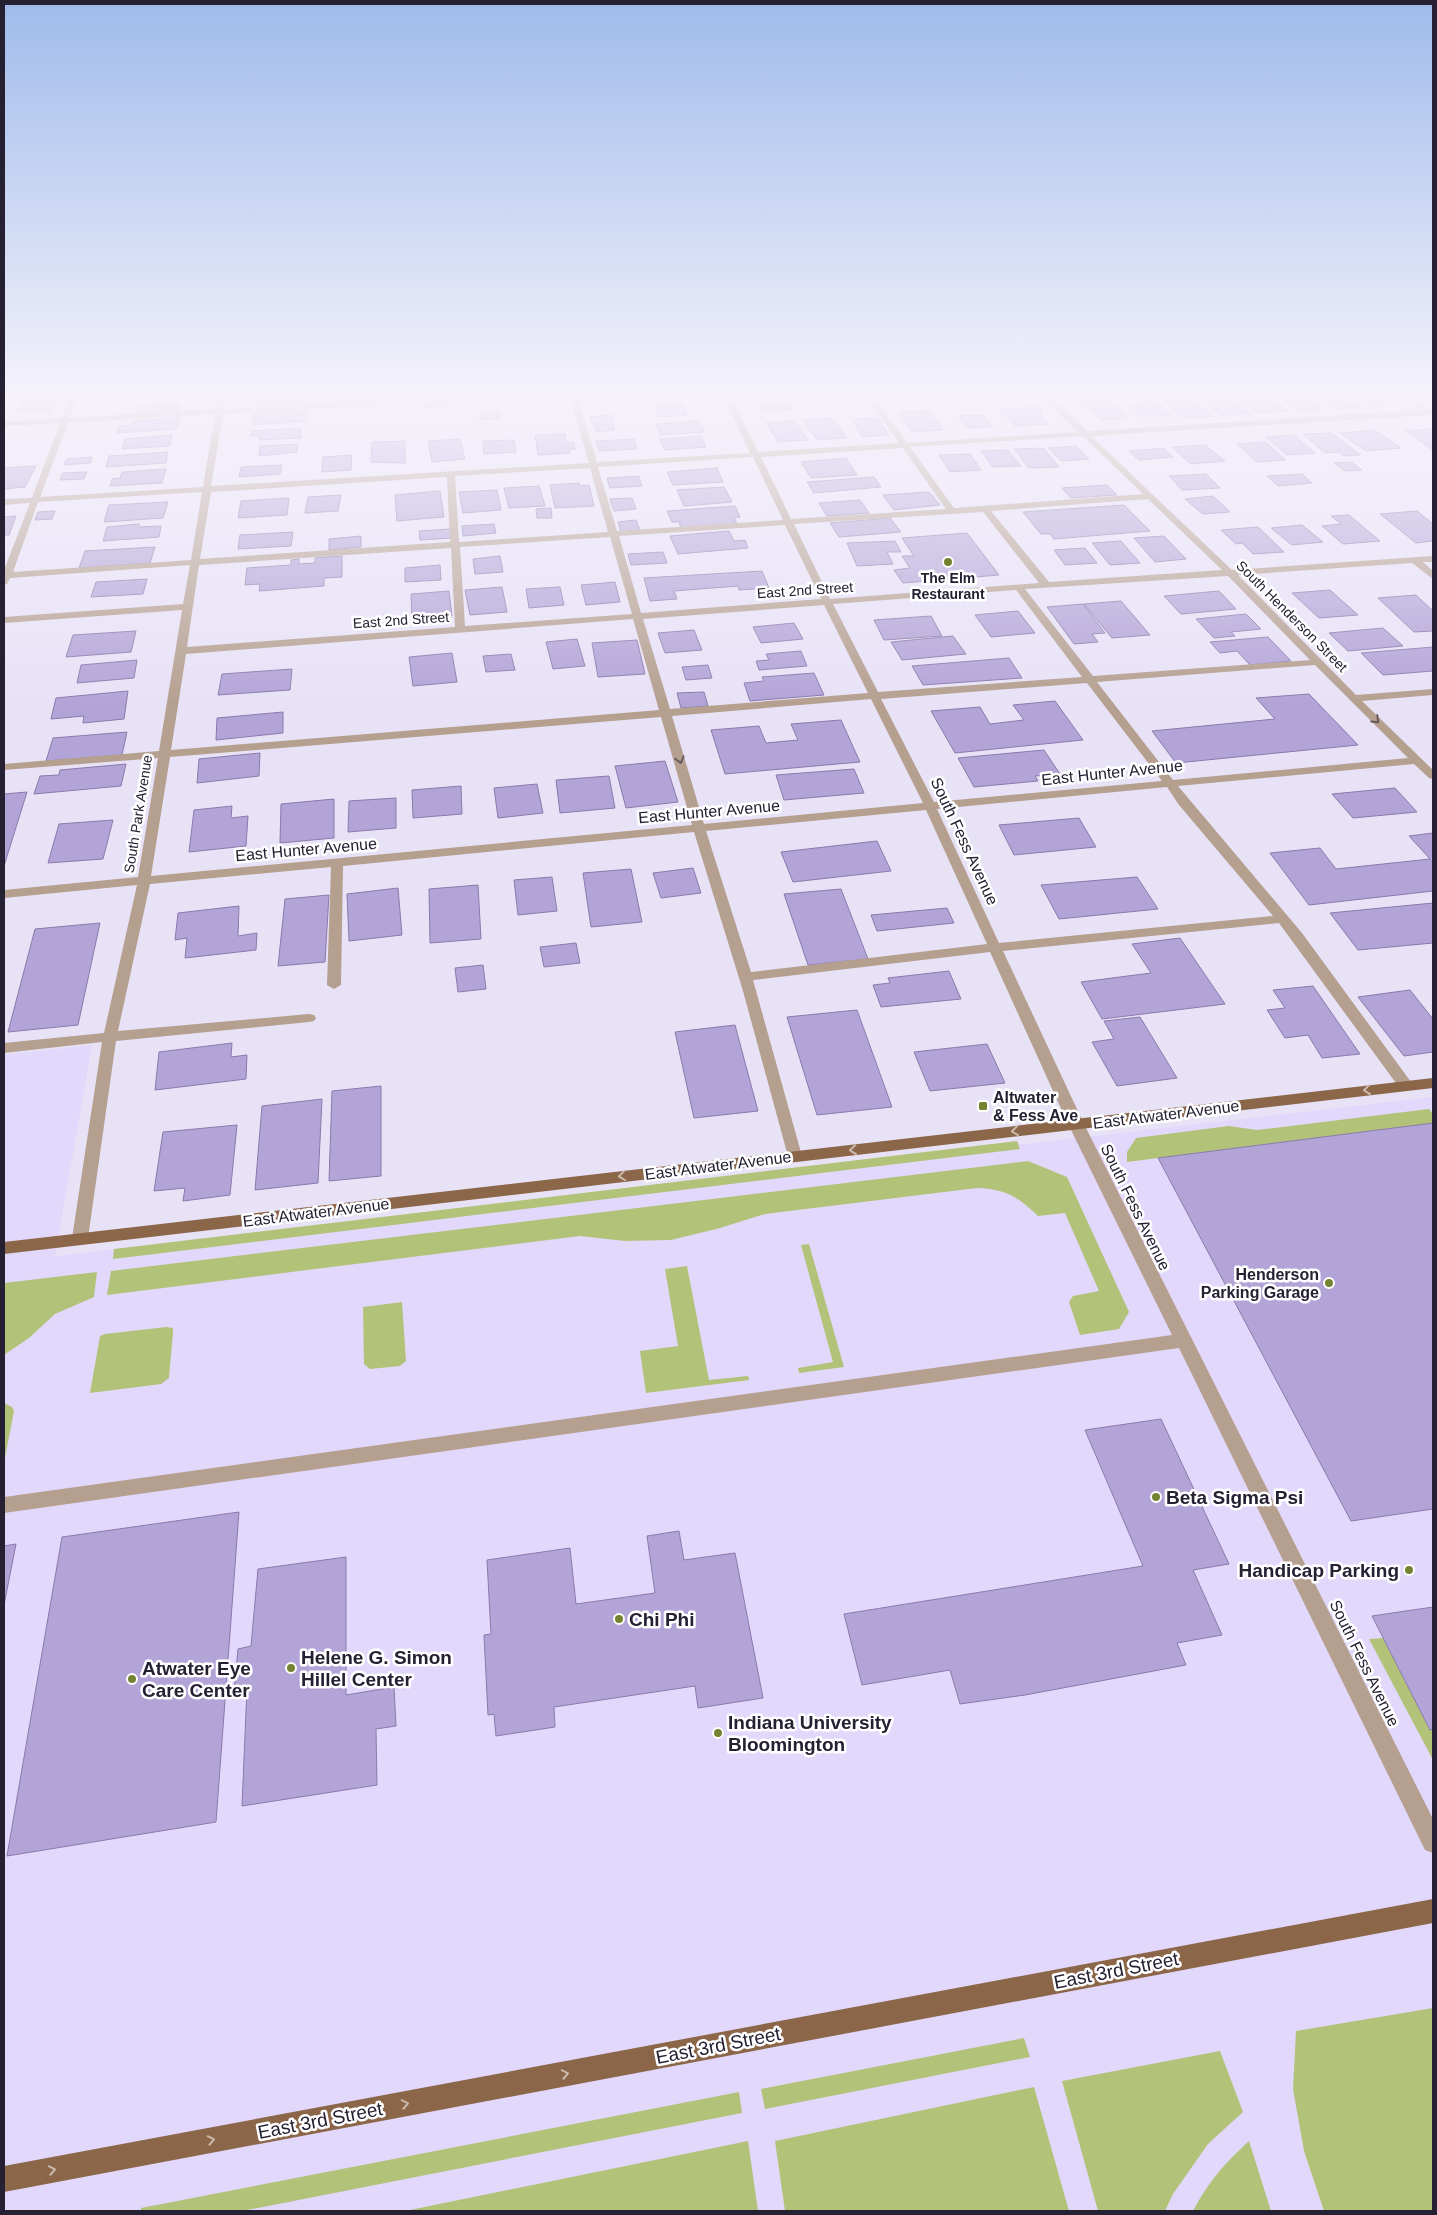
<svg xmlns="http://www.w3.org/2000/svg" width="1437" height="2215" viewBox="0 0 1437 2215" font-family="Helvetica,sans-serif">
<rect width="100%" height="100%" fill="#e8e2f7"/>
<path fill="#e2d8fc" d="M92,1045L55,1256L1433,1097V2211H4V1055Z"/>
<path fill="#b2c279" d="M1429,1109L1433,1114V1123L1127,1162V1152L1136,1138L1229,1126L1257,1130Z
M1017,1141L1020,1149L113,1259L114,1249Z
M1028,1161L1067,1177L1129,1312L1119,1329L1080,1335L1069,1302L1073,1296L1099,1291L1065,1213L1038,1216C1018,1197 1006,1189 977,1188L765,1214L720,1228L671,1240L625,1241L580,1236L107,1295L111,1271Z
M809,1244L844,1367L799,1373L798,1368L833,1362L801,1245Z
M687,1266L709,1380L748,1376L749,1380L646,1393L640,1351L678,1346L665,1269Z
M97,1272L94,1297L55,1314L29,1338L4,1355V1283Z
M402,1302L406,1361L400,1366L370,1369L364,1364L363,1307Z
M166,1327L173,1328V1332L169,1378L161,1384L90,1393L100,1336L105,1334Z
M4,1403L12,1407L14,1411L4,1463Z
M1383,1638L1430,1730L1433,1729V1760L1369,1639Z
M1433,2008V2211H1324L1304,2151L1293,2089L1296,2031Z
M1024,2038L1030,2057L765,2109L761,2089Z
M1220,2051L1243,2112L1208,2144L1173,2194L1165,2211H1098L1062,2081Z
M1034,2087L1069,2211H785L775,2141Z
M739,2092L742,2113L242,2211H141V2208Z
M748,2141L758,2211H405Z
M1249,2141L1271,2211H1193C1209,2181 1224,2164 1249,2141Z"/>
<path fill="#b3a4d7" stroke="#897aab" d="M27,394H58L51,410L19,411Z
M101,394H123L119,402L97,403Z
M307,394V403L257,406L259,396Z
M649,394H685L686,398L651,400Z
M822,394H857L858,395L824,397Z
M993,394H1010L1015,400L998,401Z
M1268,394L1288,411L1256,413L1235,395Z
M1276,394H1305L1325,409L1298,411Z
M1314,394H1342L1360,407L1334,409Z
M1371,394H1386L1399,403L1370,405L1357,396L1372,395Z
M1415,394H1433V399L1423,400Z
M886,395L908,396L907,404L885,403Z
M1227,395L1250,414L1221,415L1199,396Z
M1103,396L1128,418L1101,420L1077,398Z
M1149,396L1173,416H1141L1130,407L1144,406L1133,397Z
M1189,397L1213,416L1184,418L1161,399Z
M447,401L448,406L425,408V403Z
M683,403L687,415L658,417L654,405Z
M788,403L792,409L763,411L759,404Z
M180,404L178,411L136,413L138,407Z
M1038,407L1043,412H1038L1049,424L1015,426L999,409Z
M307,411V421L253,425L254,414Z
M929,411L943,430L912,432L899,412Z
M500,413L501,418L480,419L479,414Z
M612,415L614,422L592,424L590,417Z
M983,415L992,427L967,428L959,416Z
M180,418L177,429L117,433L119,426L131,425L133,421Z
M832,418L847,438L817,440L803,420Z
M878,418L889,435L862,437L852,419Z
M700,421L704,432L660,435L656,424Z
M795,421L808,440L778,442L766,423Z
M613,424L615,430L596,432L594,425Z
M301,428V438L259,440V436H251L252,431Z
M1432,429L1433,450L1406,431Z
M1375,430L1401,448L1366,451L1340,433Z
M1332,433L1360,455L1344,456L1339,452L1325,453L1303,434Z
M565,434L566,443L574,442L575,449L569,450L570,453L538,455L535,435Z
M172,435L170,446L122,449L125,439Z
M1294,435L1315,453L1287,455L1266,437Z
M701,436L706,447L665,450L660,439Z
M460,439L465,459L432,462L428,441Z
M634,439L637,449L599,451L596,441Z
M514,440L516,452L484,454L483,441Z
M405,441V463L371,462L372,442Z
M1265,442L1286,460L1257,462L1237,444Z
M298,444L297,452L259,456L260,446Z
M1205,445L1225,461L1191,464L1172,447Z
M1076,446L1089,459L1061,461L1048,448Z
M1043,448L1059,467L1029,468L1014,449Z
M1163,448L1173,457L1139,460L1129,451Z
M1008,450L1021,466L993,467L981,451Z
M168,452L166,463L106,467L109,456Z
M970,454L981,470L950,472L939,455Z
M352,455L351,470L322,472L323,457Z
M92,457L90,463L64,465L67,459Z
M846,458L857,475L811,478L801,462Z
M1351,462L1362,470L1345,471L1334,463Z
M282,465L280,474L239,477L241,467Z
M36,466L25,487L4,489V468Z
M717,468L723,482L673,485L667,472Z
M166,469L162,483L110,486L112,479L120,478L122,472Z
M87,472L84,479L60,480L63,473Z
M1206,474L1220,488L1182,490L1169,476Z
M1302,474L1312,483L1278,486L1267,476Z
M639,476L642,486L610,488L607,478Z
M874,477L881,487L814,493L807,482Z
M579,483L580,486L589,485L594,506L555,508L550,485Z
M1107,485L1117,495L1071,498L1062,488Z
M539,486L545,506L509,508L504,488Z
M724,487L732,502L684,506L677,490Z
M497,490L501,510L463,513L459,492Z
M440,491L444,517L397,521L395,495Z
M929,492L940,505L894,510L883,495Z
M341,495L338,511L305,513L308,497Z
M1213,496L1230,512L1203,514L1185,499Z
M289,498L287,515L238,518L241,501Z
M632,498L636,509L614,511L610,499Z
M860,500L869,513L827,516L819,503Z
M168,502L163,518L104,522L109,505Z
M1124,505L1150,531L1054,539L1050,534H1041L1023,512Z
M735,506L740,517H734L737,524L681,528L679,522H672L667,511Z
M551,508L552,518H537L536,509Z
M55,511L52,519L35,520L38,512Z
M1417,511L1433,524V541L1416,543L1380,514Z
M1349,515L1380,541L1343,544L1322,526L1341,524L1331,516Z
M16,516L9,535H4V517Z
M890,518L901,532L839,537L830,523Z
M636,520L640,530L621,532L618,522Z
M139,524V527L161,526L159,537L103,541L107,527Z
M494,524L496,533L463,536L462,526Z
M1302,525L1323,542L1292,545L1271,528Z
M1258,527L1284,552L1253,554L1242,543L1236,544L1221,530Z
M450,529L451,538L420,540L419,531Z
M729,531L734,541L745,540L748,548L678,554L670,536Z
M293,532L291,546L238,549L240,535Z
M967,533L999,575L903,583L894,570L910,568L902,556H914L902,538Z
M361,536V547L329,550V539Z
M1164,536L1186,559L1155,562L1134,538Z
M895,541L901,552H887L893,564L857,566L847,543Z
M1121,541L1140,563L1110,565L1092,543Z
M155,547L150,563L79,568L85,551Z
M1085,548L1097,563L1065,565L1054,550Z
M663,552L667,563L631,565L628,554Z
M342,556V577L324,578V586L259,591L260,584L245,585L247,568L291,565V560L299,559V564L315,563V558Z
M500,556L503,572L475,574L473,559Z
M440,565L441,580L405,582V568Z
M762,571L769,588L739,590L738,586L674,591L677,599L650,601L644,578Z
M147,579L143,594L91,597L96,582Z
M615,582L620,602L586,605L581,585Z
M502,587L507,612L470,615L465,590Z
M560,587L564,605L529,608L526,589Z
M1330,590L1358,615L1319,618L1292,593Z
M449,591L452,616L412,619L411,594Z
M1219,591L1236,609L1181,614L1164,596Z
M1416,595L1433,611V631L1414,632L1378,598Z
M1121,601L1150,635L1112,638L1084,604Z
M1083,604L1105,633L1092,634L1098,642L1074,644L1047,607Z
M1018,611L1035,633L991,637L975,615Z
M1246,614L1261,629L1231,632L1235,636L1214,638L1196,619Z
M931,616L942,636L884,640L874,620Z
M794,623L803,639L761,643L753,627Z
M1383,628L1403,646L1348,651L1329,633Z
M694,630L702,650L665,653L658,633Z
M136,631L131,652L66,657L73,635Z
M953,636L966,654L902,660L891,642Z
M1268,637L1291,661L1250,665L1237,651L1220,653L1210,642Z
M577,639L585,666L553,669L546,642Z
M637,640L645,674L598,677L592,643Z
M1433,647V671L1383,675L1361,653Z
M801,651L807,666L759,670L756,661L769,660L766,654Z
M452,653L457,682L413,686L409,657Z
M511,654L515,670L486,672L483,656Z
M1009,658L1022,678L923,685L912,666Z
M137,660L134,678L77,683L81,665Z
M708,665L712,678L686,680L682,667Z
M292,669L290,690L218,695L222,674Z
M814,673L824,695L750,701L744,683L764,681L762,677Z
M128,691L124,719L83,723L84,716L51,719L56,698Z
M704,692L708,706L681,708L677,693Z
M1309,694L1358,745L1176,763L1152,731L1275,719L1256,698Z
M1055,701L1083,740L955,753L931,711L980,707L990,724L1024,720L1013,705Z
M283,712V733L216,740L217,718Z
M841,720L860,762L725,774L711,730L759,726L766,743L798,740L791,724Z
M127,732L122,755L46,761L53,738Z
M1044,750L1060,774L1035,776L1038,781L974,787L958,758Z
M260,753L259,776L197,783L199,759Z
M665,761L678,802L626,808L615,766Z
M126,764L121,786L34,794L40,776L59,775L60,770Z
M854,769L864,793L784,800L776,775Z
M609,776L615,808L560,813L556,780Z
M537,784L543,813L498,818L494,788Z
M461,786L462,814L413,818L412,790Z
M1395,788L1417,812L1353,818L1332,794Z
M27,792L4,866V794Z
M396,798V828L348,832L349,801Z
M334,799V838L280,843L281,804Z
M232,806L231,818L248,816L246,846L189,852L194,810Z
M1079,818L1096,847L1014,855L999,825Z
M113,820L103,859L48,863L59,824Z
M1433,833V891L1309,905L1270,853L1320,848L1336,869L1430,859L1409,836Z
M877,841L891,871L793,882L781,852Z
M693,868L701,893L661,898L653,873Z
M631,869L642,922L591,927L583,873Z
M552,877L557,911L518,915L514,880Z
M1137,877L1158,909L1059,919L1041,885Z
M478,885L481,939L430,943L429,889Z
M398,888L402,935L349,941L347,894Z
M841,889L868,959L808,965L784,894Z
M329,895L325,962L278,966L285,899Z
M1433,903V943L1358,950L1330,913Z
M239,906L238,936L257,933L256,950L185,958L187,938L175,940L178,913Z
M947,908L954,923L877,931L871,915Z
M100,923L78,1025L8,1032L35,929Z
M1180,938L1225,1004L1102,1019L1081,982L1151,973L1132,944Z
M576,943L580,963L544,967L540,947Z
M483,965L486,989L458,992L455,968Z
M949,971L961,999L881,1007L873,985L890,983L888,978Z
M1313,986L1360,1054L1322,1058L1308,1035L1285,1038L1267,1010L1285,1008L1273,990Z
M1410,990L1433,1019V1052L1404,1056L1358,997Z
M857,1010L892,1107L817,1115L787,1017Z
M1140,1017L1177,1078L1117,1086L1092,1042L1114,1039L1104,1021Z
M735,1025L758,1111L694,1118L675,1032Z
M232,1043L231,1057L247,1055L246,1079L155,1090L159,1052Z
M987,1044L1005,1083L930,1091L914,1052Z
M381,1086V1176L329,1181L332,1091Z
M322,1099L318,1183L255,1190L262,1106Z
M1433,1123V1509L1351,1521L1158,1158Z
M237,1125L230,1195L183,1201L185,1188L154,1191L163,1132Z
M1161,1419L1229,1564L1193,1570L1222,1635L1177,1643L1186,1665L1025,1695L960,1704L950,1670L862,1685L844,1614L1143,1566L1085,1430Z
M239,1512L216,1822L7,1856L62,1537Z
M679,1531L684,1560L735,1553L763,1698L698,1708L695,1686L554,1707L555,1727L496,1736L494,1714L488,1715L484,1635L491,1634L487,1560L570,1548L576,1604L655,1593L647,1536Z
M16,1544L4,1605V1546Z
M346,1557V1695L394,1687L396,1726L376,1729L377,1785L242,1806L247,1688L234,1691L238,1649L251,1646L258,1569Z
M1433,1607V1729L1430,1730L1372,1616Z"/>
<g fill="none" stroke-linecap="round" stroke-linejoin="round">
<path fill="#b5a090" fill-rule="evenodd" d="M71,394H79L70,418L216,409L218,394H226L223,409L477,394H525L521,396L223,414L211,486L589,463L569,394H577L597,462L750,453L722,394H730L758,452L899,443L864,394H872L907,443L1078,432L1039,394H1048L1087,431L1422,410L1400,394H1409L1433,410V414L1430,415L1091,436L1232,570L1433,556V562H1423L1433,571V579L1412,563L1238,575L1356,695L1433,689V695L1362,701L1433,770V779L1429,778L1414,764L1178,786L1302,933L1411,1082L1413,1086L1411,1090H1401L1279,923L1003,951L1084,1124L1433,1819V1853L1425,1850L1179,1348L4,1513V1497L1172,1335L1068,1124L990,952L753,980L802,1156L799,1160L794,1161L789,1160L743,991L694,832L343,866L341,985L334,989L327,985L331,867L150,884L118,1031L309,1014L314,1015L316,1018L314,1021L309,1022L116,1041L88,1238L86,1242L80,1244L74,1242L72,1238L102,1042L4,1053V1043L104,1033L137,885L4,898V890L138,877L158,758L4,770V764L159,751L182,610L4,623V617L183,604L190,565L10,578L7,584L4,585V570L30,503L4,505V499L32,498L60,423L4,426V422L62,418ZM215,414L203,487L40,497L68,423ZM1083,436L1143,494L954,508L910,447ZM903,448L946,509L791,519L761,457ZM753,457L783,520L617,531L598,467ZM590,468L608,532L459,542L455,476ZM447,477L450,542L200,559L211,492ZM202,492L191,560L13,572L38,502ZM1148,499L1222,570L1049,582L991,511ZM983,512L1039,583L830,599L794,524ZM785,525L821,599L641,613L619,536ZM610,537L632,614L465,626L460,547ZM451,548L455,627L187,647L199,565ZM1228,576L1310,660L1093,676L1025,589ZM1016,590L1082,677L878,692L833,604ZM824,605L868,693L670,709L643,619ZM633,619L659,710L171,750L186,654ZM1315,665L1408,758L1173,780L1097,682ZM1087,683L1162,781L934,802L881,699ZM871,699L923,803L704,824L672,716ZM661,717L692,825L151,876L170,757ZM1167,787L1179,805L1273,916L999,943L937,809ZM926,810L987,944L751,972L706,831Z"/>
<path fill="#8b6649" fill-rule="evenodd" d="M1433,1078V1088L4,1254V1242Z
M1433,1899V1923L4,2192V2166Z"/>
</g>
<defs><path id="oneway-chevron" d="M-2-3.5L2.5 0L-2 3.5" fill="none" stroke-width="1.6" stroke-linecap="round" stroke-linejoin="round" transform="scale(1.25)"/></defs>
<g stroke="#665a5d">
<use href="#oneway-chevron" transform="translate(1376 720) rotate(44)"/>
<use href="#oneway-chevron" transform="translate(680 760) rotate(74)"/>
</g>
<g stroke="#cbbaad">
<use href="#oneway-chevron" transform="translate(1367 1090) rotate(173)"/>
<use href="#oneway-chevron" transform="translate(1015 1131) rotate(174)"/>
<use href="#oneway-chevron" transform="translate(853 1150) rotate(174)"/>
<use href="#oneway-chevron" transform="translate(622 1176) rotate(173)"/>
<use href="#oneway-chevron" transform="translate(565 2074) rotate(-11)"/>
<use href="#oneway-chevron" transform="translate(405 2104) rotate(-11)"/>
<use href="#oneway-chevron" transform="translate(211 2140) rotate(-11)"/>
<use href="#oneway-chevron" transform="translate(52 2170) rotate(-11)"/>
</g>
<linearGradient id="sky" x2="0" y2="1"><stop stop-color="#9fbbeb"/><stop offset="0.56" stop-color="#f5f2fb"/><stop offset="1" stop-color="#f5f2fb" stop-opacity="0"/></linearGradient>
<rect width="1437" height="704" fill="url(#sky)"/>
<g fill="#748331" stroke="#fff" stroke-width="2">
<circle cx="948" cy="562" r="5"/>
<rect x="978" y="1101" width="10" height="10" rx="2.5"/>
<circle cx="1329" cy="1283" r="5"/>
<circle cx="1156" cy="1497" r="5"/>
<circle cx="1409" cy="1570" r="5"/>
<circle cx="619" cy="1619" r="5"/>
<circle cx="291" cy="1668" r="5"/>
<circle cx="132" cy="1679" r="5"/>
<circle cx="718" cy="1733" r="5"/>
</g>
<g text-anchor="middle" stroke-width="5" stroke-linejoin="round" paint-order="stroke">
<g font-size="14" font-weight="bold" fill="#262033" stroke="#fff">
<text x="948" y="583">The Elm<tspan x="948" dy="16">Restaurant</tspan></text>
</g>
<g font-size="14" fill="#262033" stroke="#fff">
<text transform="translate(805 590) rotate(-4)" y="5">East 2nd Street</text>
<text transform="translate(1292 616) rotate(45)" y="5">South Henderson Street</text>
<text transform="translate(401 620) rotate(-4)" y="5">East 2nd Street</text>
<text transform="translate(138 814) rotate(-81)" y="5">South Park Avenue</text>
</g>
<g font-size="16" fill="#262033" stroke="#fff">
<text transform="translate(1112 772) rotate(-6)" y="6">East Hunter Avenue</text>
<text transform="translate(709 811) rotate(-5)" y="6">East Hunter Avenue</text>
<text transform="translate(965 841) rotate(65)" y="6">South Fess Avenue</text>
<text transform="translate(306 849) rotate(-5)" y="6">East Hunter Avenue</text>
<text transform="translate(1166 1114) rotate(-7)" y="6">East Atwater Avenue</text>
<text transform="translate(718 1165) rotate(-7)" y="6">East Atwater Avenue</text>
<text transform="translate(1136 1207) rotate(64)" y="6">South Fess Avenue</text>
<text transform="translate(316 1212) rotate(-7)" y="6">East Atwater Avenue</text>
<text transform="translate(1365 1663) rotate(64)" y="6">South Fess Avenue</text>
</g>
<g font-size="16" font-weight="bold" fill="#262033" stroke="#fff" text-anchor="start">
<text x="993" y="1103">Altwater<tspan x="993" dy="18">&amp; Fess Ave</tspan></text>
<text x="1319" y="1280" text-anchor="end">Henderson<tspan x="1319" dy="18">Parking Garage</tspan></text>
</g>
<g font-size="19" font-weight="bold" fill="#262033" stroke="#fff" text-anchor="start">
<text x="1166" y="1504">Beta Sigma Psi</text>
<text x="1399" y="1577" text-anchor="end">Handicap Parking</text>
<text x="629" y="1626">Chi Phi</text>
<text x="301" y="1664">Helene G. Simon<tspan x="301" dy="22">Hillel Center</tspan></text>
<text x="142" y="1675">Atwater Eye<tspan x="142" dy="22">Care Center</tspan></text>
<text x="728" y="1729">Indiana University<tspan x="728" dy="22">Bloomington</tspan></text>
</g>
<g font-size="19" fill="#262033" stroke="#fff">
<text transform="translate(1116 1970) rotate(-11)" y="7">East 3rd Street</text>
<text transform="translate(718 2045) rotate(-11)" y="7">East 3rd Street</text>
<text transform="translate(320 2120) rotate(-11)" y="7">East 3rd Street</text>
</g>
</g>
<rect width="1437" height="2215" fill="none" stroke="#262033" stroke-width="10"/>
</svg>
